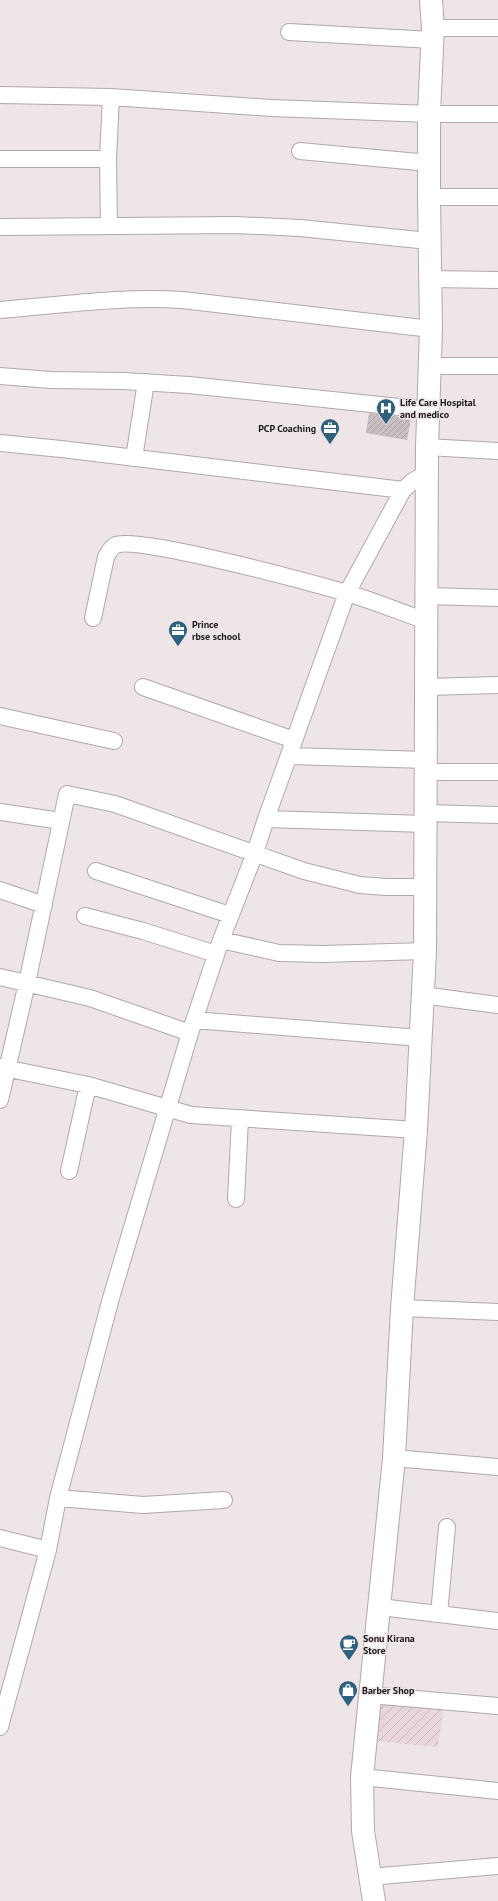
<svg xmlns="http://www.w3.org/2000/svg" width="498" height="1901" viewBox="0 0 498 1901" font-family="'PT Sans',sans-serif">
<defs>
<pattern id="industrial-furrows" width="10" height="10" patternUnits="userSpaceOnUse"><rect width="10" height="10" fill="#e8d6da"/><path d="M-1 1l2-2M0 10L10 0M9 11l2-2" fill="none" stroke="#c6b7ba"/></pattern>
<pattern id="building-hatch" width="6" height="6" patternUnits="userSpaceOnUse"><rect width="6" height="6" fill="#c8bfc1"/><path d="M-1 1l2-2M0 6l6-6M5 7l2-2" fill="none" stroke="#aba4a5"/></pattern>
</defs>
<rect width="100%" height="100%" fill="#eee5e7"/>
<path fill="url(#industrial-furrows)" d="M379,1703H444L438,1747L375,1741Z"/>
<path fill="url(#building-hatch)" d="M369,413L411,418L407,440L366,433Z"/>
<g fill="none" stroke-linecap="round" stroke-linejoin="round">
<defs>
<path id="street" d="M433,28H498
M289,32L432,40
M0,95L111,97L272,108L429,114H498
M300,151L429,163
M0,159H108
M429,197H498
M109,226L108,159L111,97
M0,227L236,225L300,228L429,241
M430,279L498,280
M0,310C61,305 121,296 182,300L431,329
M429,366H498
M0,376L51,380L124,381L189,385L428,410
M0,443L61,449L403,490
M427,447L498,451
M134,458L146,382
M427,596L498,598
M93,618L106,557C109,552 111,547 116,545C137,535 315,584 347,593C374,601 400,612 427,621
M143,687L294,740
M427,687L498,685
M0,716L114,741
M289,756L427,760
M426,772H498
M0,812L61,821
M426,813L498,815
M266,819L426,824
M96,871L230,915
M0,890L44,905
M85,916L143,931L216,954
M221,940L279,953L323,954L425,951
M0,977L90,998L190,1033
M422,995L498,1005
M194,1020L420,1038
M0,1067L88,1085L191,1115L416,1130
M0,1100L27,983L67,794L115,804L304,871L360,885L386,887H425
M69,1171L88,1085
M236,1199L240,1119
M402,1308L498,1312
M394,1458L498,1467
M58,1498L143,1505L224,1500
M0,1538L48,1550
M380,1607L498,1621
M439,1614L447,1527
M370,1695L498,1706
M0,1727L48,1550L58,1498L111,1298L190,1033L221,940L255,853L266,819L347,593L403,490L413,481L427,473
M362,1777L498,1791
M369,1877L498,1866"/>
<path id="secondary" d="M374,1901L363,1831L362,1777L394,1458L402,1308L416,1130L425,951L427,447L431,329L429,197V114L433,28L431,0"/>
</defs>
<use href="#street" stroke="#b0a8a9" stroke-width="18"/>
<use href="#secondary" stroke="#b0a8a9" stroke-width="24"/>
<use href="#street" stroke="#fff" stroke-width="16"/>
<use href="#secondary" stroke="#fff" stroke-width="22"/>
</g>
<defs>
<symbol id="hospital-pin" viewBox="-11 -11 22 30"><path d="M0 17L-7.5 6A9.5 9.5 0 1 1 7.5 6Z" fill="#2f607e" stroke="#eee5e7"/><path d="M-5-5h3v3.5h4V-5h3V5h-3V1.5h-4V5h-3Z" fill="#fff"/></symbol>
<symbol id="office-pin" viewBox="-11 -11 22 30"><path d="M0 17L-7.5 6A9.5 9.5 0 1 1 7.5 6Z" fill="#2f607e" stroke="#eee5e7"/><path d="M-6-3h4V-5.5h4V-3h4V5H-6ZM-1-4.5V-3h2v-1.5ZM-6 0V1H6V0Z" fill="#fff"/></symbol>
<symbol id="cafe-pin" viewBox="-11 -11 22 30"><path d="M0 17L-7.5 6A9.5 9.5 0 1 1 7.5 6Z" fill="#2f607e" stroke="#eee5e7"/><path d="M-5.5-4.5H6V0H3Q3 3.5 0 3.5H-2.5Q-5.5 3.5-5.5 0ZM3-3.2v2h1.7v-2ZM-6 4.5H4V6H-6Z" fill="#fff"/></symbol>
<symbol id="shop-pin" viewBox="-11 -11 22 30"><path d="M0 17L-7.5 6A9.5 9.5 0 1 1 7.5 6Z" fill="#2f607e" stroke="#eee5e7"/><path d="M-5-2.5h2.3a2.7 3.5 0 0 1 5.4 0H5L5.5 6h-11ZM-1.5-2.5h3a1.5 2.3 0 0 0-3 0Z" fill="#fff"/></symbol>
</defs>
<g fill-rule="evenodd">
<use href="#hospital-pin" x="375" y="397" width="22" height="30"/>
<use href="#office-pin" x="319" y="417" width="22" height="30"/>
<use href="#office-pin" x="167" y="619" width="22" height="30"/>
<use href="#cafe-pin" x="338" y="1633" width="22" height="30"/>
<use href="#shop-pin" x="337" y="1679" width="22" height="30"/>
</g>
<g text-anchor="middle" stroke-width="3" stroke-linejoin="round" paint-order="stroke">
<g font-size="10" font-weight="bold" fill="#1c191a" stroke="#eee5e7" text-anchor="start">
<text x="400" y="406">Life Care Hospital<tspan x="400" dy="12">and medico</tspan></text>
<text x="316" y="432" text-anchor="end">PCP Coaching</text>
<text x="192" y="628">Prince<tspan x="192" dy="12">rbse school</tspan></text>
<text x="363" y="1642">Sonu Kirana<tspan x="363" dy="12">Store</tspan></text>
<text x="362" y="1694">Barber Shop</text>
</g>
</g>
</svg>
